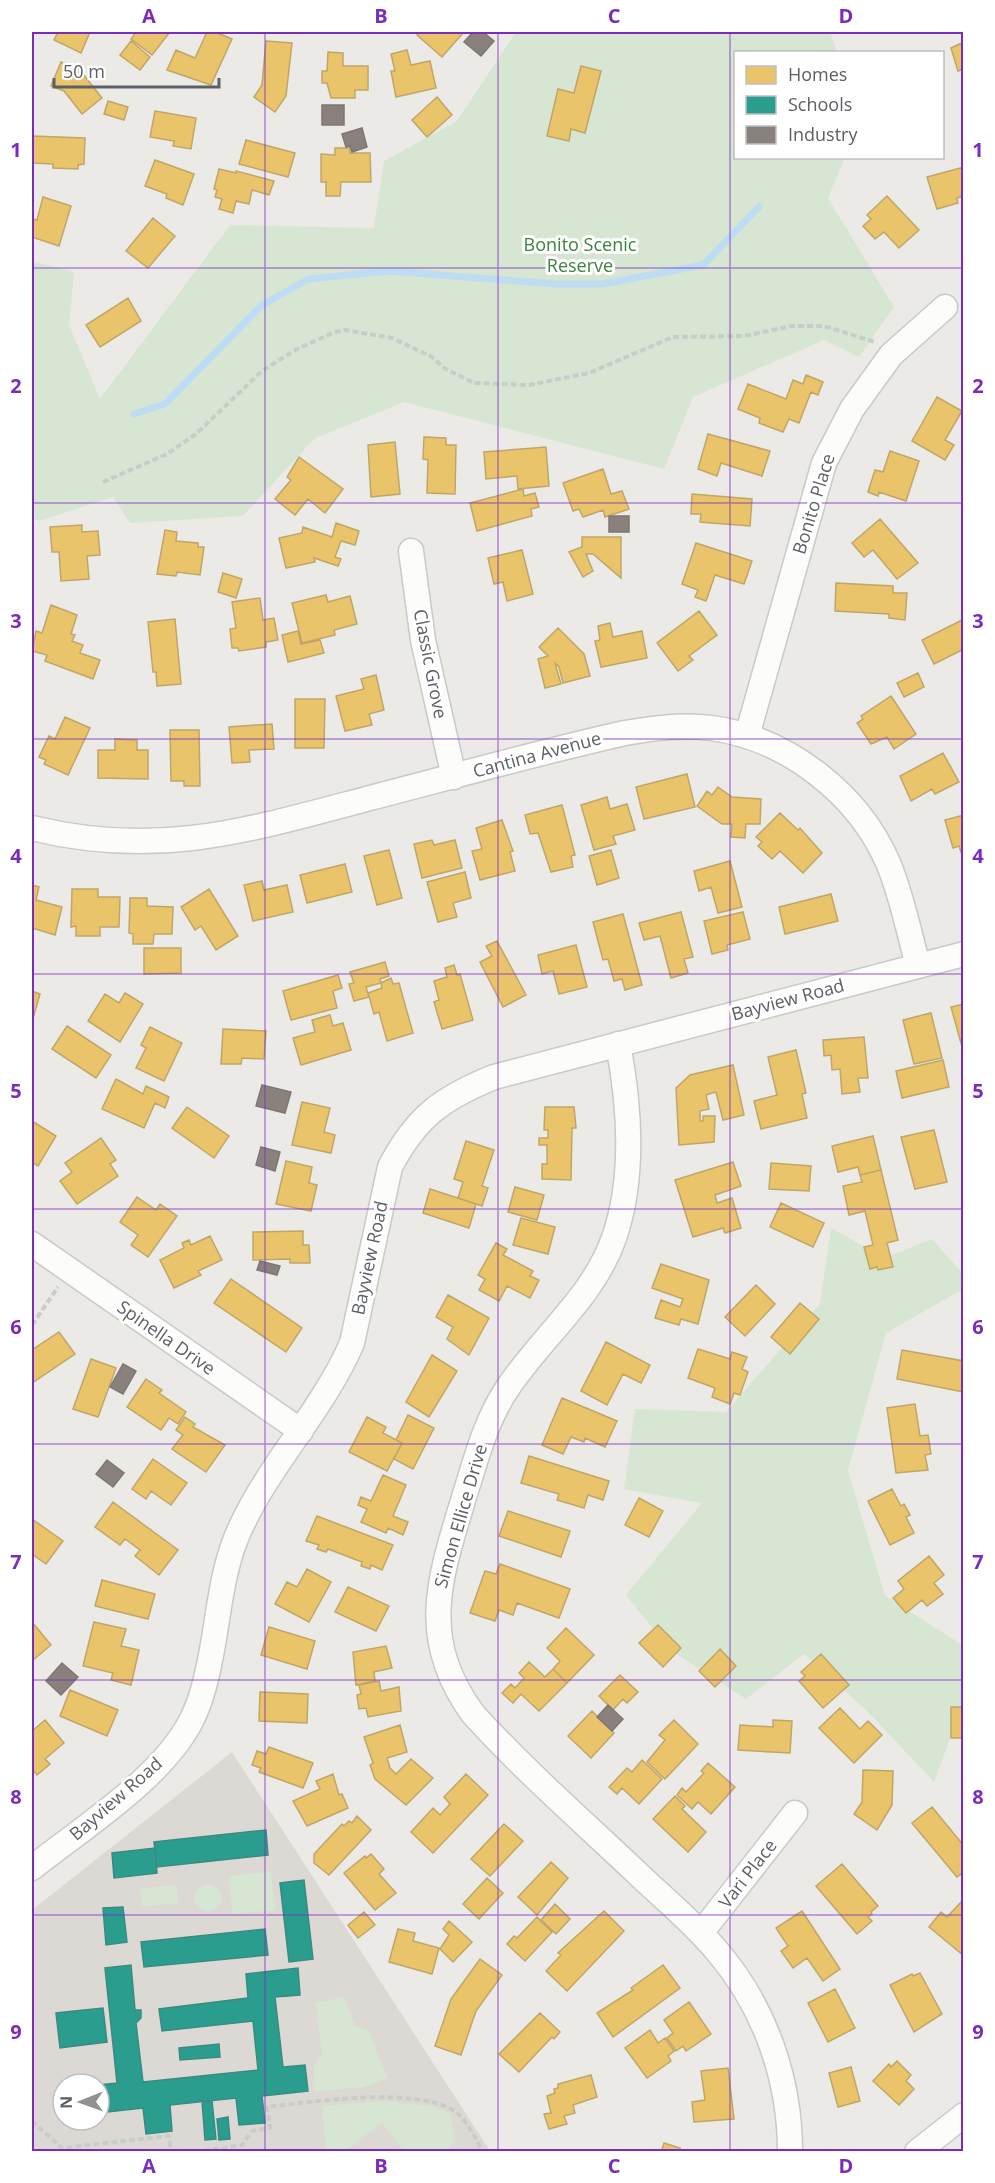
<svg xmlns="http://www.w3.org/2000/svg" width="995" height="2183" viewBox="0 0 995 2183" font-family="'Open Sans',sans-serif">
<rect width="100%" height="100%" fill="#eceae6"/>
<path fill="#dcd9d5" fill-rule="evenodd" d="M232,1752L490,2151L32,2152V1910ZM63,2084H99V2120H63Z"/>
<path fill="#d6e6d3" d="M516,32H830L837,52H736V158H845L828,198L894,307L859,357L824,340L693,397L664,469L404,402L314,439L243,516L130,523L113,497L39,521L32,518V261L74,272L69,325L100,399L230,225L374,228L384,161L457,121Z
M831,1228L884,1258L932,1239L963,1274V1289L886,1333L848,1470L885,1596L963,1645V1704L934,1782L867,1711L804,1654L746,1699L670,1650L626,1595L702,1503L624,1489L635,1409L726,1412L820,1304Z
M271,1872L275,1910L233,1914L229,1876Z
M195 1898a13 13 0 1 1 26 0a13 13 0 1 1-26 0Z
M176,1885L178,1903L142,1906L140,1889Z
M344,1997L355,2026L369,2031L387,2078L364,2087L315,2091L313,2067L322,2054L316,2003Z
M384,2101L431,2106L450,2113L455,2141L447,2151H404L382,2123L344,2151H326L322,2106Z"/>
<path fill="#e9c46a" stroke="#bfa668" stroke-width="1.5" d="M58,32H90L81,53L54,40Z
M136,32H170L152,55L131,39Z
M207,32H215L232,39L211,85L167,70L176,50L195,58Z
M420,32H464L442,57L417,35Z
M131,41L150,57L140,70L120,55Z
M266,41L292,43L286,96L275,112L254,97L262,85Z
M964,42V69L958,71L951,48Z
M407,50L411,65L430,61L436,88L396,97L391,71H395L391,54Z
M328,52L343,53V66H368V90H355V98H331L327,83H322V71H327Z
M61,62L79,69L102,98L82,114L64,91L51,86Z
M581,66L601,71L585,133L571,129L569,141L547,136L558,89L574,93Z
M437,97L452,115L427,137L412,120Z
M108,101L128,107L124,120L104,114Z
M155,111L196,118L191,149L173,146L174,141L150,137Z
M32,136L85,138L84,164L78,165V169L53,168V164L32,163Z
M246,140L295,153L288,177L239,164Z
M335,148H350V153H370L371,182H341L340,196H326V182H321V154L335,155Z
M155,160L194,174L183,205L166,198L167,194L145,186Z
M964,167V196L957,198L958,203L937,209L927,177Z
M219,169L236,173V171L274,181L269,195L252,190L249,204L236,201L233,213L219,209L222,199L215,197L217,190L214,189Z
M887,196L919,230L899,248L884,232L875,239L863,226L871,219L867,215Z
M43,197L71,206L59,246L32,237V219L37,220Z
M153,218L175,236L148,268L126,251Z
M128,298L141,321L100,347L86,325Z
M806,375L823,382L818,395L811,392L799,423L789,419L783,432L759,423L760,418L738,409L748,384L786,399L793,380L803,384Z
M937,397L962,411L945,440L954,445L945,460L912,441Z
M708,434L770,451L762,476L721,463L717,476L698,469Z
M424,437L446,438V445H456L455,494L427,493L428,460L423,459Z
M395,442L400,494L371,497L368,445Z
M546,447L549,486L518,489L517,476L486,479L484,452Z
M890,451L919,461L906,501L879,492L878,496L868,492L875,470L883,472Z
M299,457L343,489L325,513L308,499L295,515L275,499L291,480L287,477Z
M603,469L611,494L622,491L629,509L605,517L603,510L583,517L579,509L573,511L563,483Z
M523,489L524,496L535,493L539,507L531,509L532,516L477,531L470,503Z
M692,494L752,499L750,526L700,522L701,514H691Z
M880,519L918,563L897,579L873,550L864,557L852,543Z
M336,523L359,531L355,545L341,541L335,557L341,559L338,566L314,558L315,562L286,568L279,538L302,533L303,527L332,537Z
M82,525V532L98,531L100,555L87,556L89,579L61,581L59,552H52L50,527Z
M165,530L177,532L176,541L198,543V547H204L200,575L177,572L176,576L157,574Z
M582,537H621V578L593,554H586L593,571L583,577L569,552L582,547Z
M696,543L752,561L744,584L715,575L706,601L695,597L698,590L682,584Z
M522,550L533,594L507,601L503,582L494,584L488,558Z
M223,573L242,579L236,598L218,592Z
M836,583L893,586V593H907L905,620L889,618V614L835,611Z
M326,595L328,602L350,596L357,624L334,630L335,635L302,643L292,603Z
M260,598L263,620L274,618L278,640L266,642V647L239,651L238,648H232L230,629L236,628L232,602Z
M51,605L77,615L71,634L75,635L72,641L83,645L80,653L100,660L93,679L45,661L47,655L32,651L36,631L42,633Z
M699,611L717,635L689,656L693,660L678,671L657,643Z
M175,619L181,684L157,686L156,672H153L148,622Z
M964,619V649L934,664L922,640Z
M610,623L613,637L642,631L647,658L601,667L595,641L600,640L598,626Z
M558,628L584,654L590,676L563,683L559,667L555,663L561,684L545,688L538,659L548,656L539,647Z
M298,631L301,644L320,640L324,653L288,662L282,635Z
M918,673L924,687L904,697L897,683Z
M376,675L384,710L369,714L372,725L345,731L336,696L364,689L361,679Z
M891,696L916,734L894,749L887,737L871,744L857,723L863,719L861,716Z
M295,699H325L324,748H295Z
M65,717L90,728L68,775L44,764L46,760L39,757L49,736L55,739Z
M272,724L274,749L249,750L250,762L232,763L229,727Z
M170,730H199L200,786H184V781H171Z
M115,739L137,740V750H148V779L98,778V750H115Z
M943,753L959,782L935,794L932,789L911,801L900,776Z
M687,774L695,807L644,819L636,787Z
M718,787L732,797L761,799L760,824H746L745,838L731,837L732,824H722L697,806L707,791L712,795Z
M607,797L610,809L627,804L635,830L613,836L616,844L594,850L581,805Z
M562,805L575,855L571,856L573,867L551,872L538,833L530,834L525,815Z
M780,813L798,830L800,828L822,853L803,873L780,851L772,859L758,846L762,842L756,837Z
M964,815V861L959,846L953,848L945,820Z
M502,820L513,851L510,852L515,871L480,880L472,851L482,849L476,828Z
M432,840L434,845L455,840L462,868L422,878L414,844Z
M389,850L402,898L377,905L364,856Z
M611,850L619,878L597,885L589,856Z
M730,861L742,907L718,913L711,887L699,891L694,871Z
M345,864L352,892L307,903L300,875Z
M465,872L471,898L453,903L457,917L438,922L427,882Z
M262,881L264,890L287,885L293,912L253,921L244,885Z
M32,885L39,887L36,900L62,907L55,935L32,928Z
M72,889H98V897H120L119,927H100V936H76V926L71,927Z
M209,889L238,936L216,950L201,926L195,930L181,907Z
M831,894L838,921L785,934L779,907Z
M130,898H147V906L173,907L172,934H154L153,944H133V934L129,933Z
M681,912L693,957L684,959L688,973L671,978L660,936L644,940L639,923Z
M743,912L750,939L727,945L728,950L712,954L704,921Z
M623,914L642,985L625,990L622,979L614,981L608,959L603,960L593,922Z
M497,941L526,995L503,1007L480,962L492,956L486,946Z
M576,945L587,987L559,994L553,971L542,974L538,955Z
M144,948H181V973L144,974Z
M385,962L389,976L380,979L381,983L366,987L369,997L354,1001L349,984L354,983L350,972Z
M454,965L457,975L460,974L473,1020L442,1029L434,1002L439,1000L434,981L447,977L445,968Z
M338,975L342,988L333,991L337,1008L291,1020L283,991Z
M391,978L393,984L399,983L413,1033L387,1041L379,1012L374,1014L368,993L382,988L381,983Z
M32,991L40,994L32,1022Z
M125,993L143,1004L120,1042L88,1021L105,994L119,1003Z
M964,1004V1054L951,1007Z
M931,1013L942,1058L914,1064L903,1020Z
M330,1015L333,1026L343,1023L351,1050L301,1065L293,1038L315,1032L312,1020Z
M67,1026L111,1055L96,1078L52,1049Z
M150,1027L182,1043L164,1081L136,1068L146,1048L141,1045Z
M223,1029L266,1031L264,1059L242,1058L241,1064H221Z
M864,1037L868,1078H858L860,1092L842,1094L840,1069L832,1070L831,1055L824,1056L823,1040Z
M796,1050L806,1093L802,1094L807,1118L761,1129L754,1101L777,1095L768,1057Z
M943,1060L949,1087L902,1098L896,1071Z
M733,1065L744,1115L723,1120L716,1092L706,1095L709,1109L700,1111V1121H703V1116H715L714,1142L679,1145L676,1088L690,1075Z
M116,1079L143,1094L146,1086L169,1097L165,1108L155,1103L144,1128L102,1109Z
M302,1102L330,1108L324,1132L335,1135L331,1153L292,1145Z
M187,1107L229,1136L214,1158L172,1128Z
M545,1107H574L576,1128H572L571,1180L542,1179V1164H547V1145H539V1138H548V1130H544Z
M32,1121L56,1136L38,1166L32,1162Z
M934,1130L947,1182L915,1189L901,1137Z
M873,1136L881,1170L860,1175L858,1167L838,1172L832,1146Z
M101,1138L116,1160L110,1164L118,1176L77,1204L60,1181L72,1172L65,1163Z
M466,1141L494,1150L482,1186L488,1188L482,1206L458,1198L463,1182L454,1179Z
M286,1161L312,1167L309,1183L317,1185L311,1211L276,1204Z
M733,1162L741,1186L715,1195L717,1203L732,1198L741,1228L725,1233L723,1228L693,1237L675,1180Z
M771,1163L811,1166L809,1191L769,1189Z
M881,1170L898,1240L887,1243L893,1267L878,1270L877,1267L870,1269L864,1247L873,1245L865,1211L849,1215L843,1186L862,1182L860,1175Z
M515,1187L544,1195L537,1220L508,1212Z
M430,1189L476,1204L469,1228L423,1213Z
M137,1197L156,1210L160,1204L177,1216L148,1257L131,1245L138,1235L120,1222Z
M781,1203L824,1223L813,1247L770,1227Z
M521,1218L555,1227L548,1254L513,1245Z
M303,1231V1245H309L310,1263H290V1259L253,1260V1232Z
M210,1236L222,1260L198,1271L201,1275L174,1288L160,1260L184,1248L182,1243L189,1240L191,1245Z
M496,1243L507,1249L503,1255L533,1271L530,1276L539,1280L530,1298L507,1286L499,1301L479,1290L485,1279L478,1275Z
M661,1264L709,1280L698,1324L681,1319L679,1325L655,1318L661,1300L680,1307L683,1299L652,1288Z
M231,1279L302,1328L286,1352L214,1303Z
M756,1285L775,1304L745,1336L725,1317Z
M448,1295L489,1318L469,1355L447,1339L453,1327L436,1317Z
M800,1303L819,1319L790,1354L771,1337Z
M59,1332L75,1354L32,1383V1350Z
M606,1342L650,1365L641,1383L623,1374L607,1405L581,1391Z
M698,1349L730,1359L732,1352L747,1357L742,1369L748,1372L740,1395L734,1393L730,1404L712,1397L715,1388L688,1378Z
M902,1350L964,1361V1392L897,1379Z
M432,1355L457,1371L429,1417L406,1402Z
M91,1359L116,1368L98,1417L73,1409Z
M146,1379L162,1390L159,1393L186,1412L178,1424L169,1418L161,1430L127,1407Z
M562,1398L617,1421L605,1447L585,1438L584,1442L571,1437L563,1454L542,1445Z
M915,1404L920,1436L928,1435L931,1454L925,1455L928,1470L896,1473L887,1408Z
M408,1415L434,1428L413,1469L394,1459L402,1443L396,1440Z
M185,1417L195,1424L193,1427L225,1445L206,1472L172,1449L183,1435L176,1430Z
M367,1417L386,1427L383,1433L402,1443L387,1471L349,1452Z
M529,1456L609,1481L603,1500L588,1495L584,1508L557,1500L559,1494L521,1483Z
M153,1459L187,1483L171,1505L151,1491L146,1499L132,1489Z
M383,1475L406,1485L393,1516L408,1522L403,1535L388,1528L386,1533L361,1522L367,1509L358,1505L361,1497L371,1501Z
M892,1489L901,1506L904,1504L910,1515L906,1517L914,1533L890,1545L868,1501Z
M639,1498L663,1511L649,1537L625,1525Z
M113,1502L178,1550L159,1575L135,1556L140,1550L125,1539L120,1545L95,1527Z
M508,1511L570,1531L561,1557L499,1536Z
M317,1516L393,1545L382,1570L371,1565L370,1569L361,1566L362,1562L328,1549L326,1552L317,1549L319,1545L306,1541Z
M32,1519L63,1541L46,1564L32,1554Z
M929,1556L944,1575L934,1583L943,1594L927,1606L922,1600L906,1613L893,1598L904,1589L898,1581Z
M500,1564L570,1589L559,1618L517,1603L513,1615L499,1610L495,1621L470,1613L485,1571L496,1574Z
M307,1569L331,1582L309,1622L275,1604L287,1582L297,1587Z
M102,1580L155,1594L148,1619L95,1606Z
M348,1587L389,1606L376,1631L335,1612Z
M32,1622L51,1645L32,1661Z
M94,1622L126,1629L121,1646L139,1650L131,1685L111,1680L113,1673L83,1666Z
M658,1625L681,1648L663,1667L639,1643Z
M269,1627L315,1641L307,1669L261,1655Z
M566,1628L594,1655L567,1683L553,1669L560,1661L547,1648Z
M386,1646L392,1668L374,1672L375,1681L356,1685L353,1652Z
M720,1649L736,1666L715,1687L699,1671Z
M821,1654L849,1685L823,1708L799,1681L805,1676L801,1672Z
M529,1662L545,1677L553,1669L567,1683L539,1711L521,1694L513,1703L502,1693L511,1684L515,1688L524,1678L519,1673Z
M620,1675L638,1692L627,1703L623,1699L613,1710L599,1696Z
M379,1681L381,1691L399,1687L401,1711L368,1717L366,1708L359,1709L357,1695L361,1694L359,1685Z
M70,1690L118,1710L107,1736L60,1716Z
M260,1692L308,1694L307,1723L259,1721Z
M951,1707H964V1738H951Z
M840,1708L860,1729L868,1721L882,1735L854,1763L819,1728Z
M592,1711L614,1733L591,1758L568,1736Z
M45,1720L64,1743L45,1759L50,1764L37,1775L32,1769V1731Z
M674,1720L698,1744L665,1779L647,1762L665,1740L659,1735Z
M773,1720L792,1721L790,1753L738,1750L740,1725L773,1727Z
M400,1725L407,1752L387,1758L390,1768L396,1774L411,1759L433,1778L406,1805L375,1779L370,1765L373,1763L364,1737Z
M269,1747L313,1763L303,1788L259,1772L261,1768L252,1765L257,1751L266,1754Z
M642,1760L662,1779L639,1804L622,1788L617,1794L609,1787L627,1768L632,1772Z
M708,1763L735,1787L711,1814L698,1802L692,1809L677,1795L682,1788L686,1792L704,1773L701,1771Z
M863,1770L893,1771L892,1805L877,1830L854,1814L862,1802Z
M333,1774L339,1795L342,1794L348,1808L307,1826L293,1801L320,1789L316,1781Z
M466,1774L488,1795L433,1853L411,1832L433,1808L440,1815L450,1804L444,1797Z
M675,1796L685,1806L682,1809L706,1832L688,1852L653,1819Z
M932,1807L964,1846V1872L957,1877L912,1823Z
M357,1816L371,1830L329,1875L314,1863V1854L342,1824L344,1826L349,1821L352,1823Z
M504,1824L523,1841L490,1876L471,1859Z
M371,1854L384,1869L379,1874L396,1893L375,1910L344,1873L365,1856L366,1858Z
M551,1862L568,1878L537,1915L518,1897Z
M842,1864L878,1906L871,1912L872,1914L868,1917L872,1921L857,1934L816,1886Z
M487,1878L503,1893L479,1919L463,1904Z
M964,1899V1956L929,1927L941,1912L947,1917Z
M555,1904L570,1919L556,1934L541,1920Z
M604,1911L624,1931L567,1991L546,1971L561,1955L558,1953Z
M802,1911L840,1969L823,1981L807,1958L793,1968L781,1951L788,1946L776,1928Z
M364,1912L375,1925L358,1938L348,1925Z
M537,1917L552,1932L525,1961L507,1944L514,1936L517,1938Z
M449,1921L472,1942L453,1962L440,1949L449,1935L443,1929Z
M398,1929L415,1933L413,1941L439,1948L432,1974L389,1962Z
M480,1959L502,1975L476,2011L461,2055L435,2046L451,1999Z
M663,1965L680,1988L613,2037L597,2013L633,1990L631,1988Z
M920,1973L942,2014L914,2032L890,1985L912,1974L913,1976Z
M835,1989L855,2028L828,2042L808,2003Z
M689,2002L711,2034L686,2051L683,2046L676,2051L667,2038L673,2033L664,2020Z
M540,2013L560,2032L554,2039L552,2037L519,2072L499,2054Z
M650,2030L658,2043L665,2038L674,2051L668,2056L671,2061L647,2078L625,2048Z
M897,2061L911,2075L906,2081L914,2089L899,2105L873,2081L889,2064L891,2067Z
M851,2067L860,2101L838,2107L829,2073Z
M728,2068L734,2119L694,2122L692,2102L705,2100L701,2071Z
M591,2075L597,2097L573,2105L575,2113L564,2116L567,2124L549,2129L544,2114L551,2113L547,2096L555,2093L554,2089L558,2088V2084Z
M664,2143L680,2148L679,2152H661Z"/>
<path fill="#2a9d8f" stroke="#398b82" stroke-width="1.5" d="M266,1830L268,1855L157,1867L154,1842Z
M155,1848L157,1873L114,1878L112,1853Z
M304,1880L313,1959L289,1962L280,1883Z
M123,1907L127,1942L106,1945L103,1908Z
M265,1929L268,1955L144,1967L141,1942Z
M131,1965L135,2010H141V2018L136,2023L143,2082L258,2070L253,2021L162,2031L159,2009L248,1998L246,1974L298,1968L300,1995L275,1997L283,2067L305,2065L308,2091L262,2096L265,2123L239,2125L236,2098L170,2105L172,2131L146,2134L143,2108L99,2113V2085L117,2083L105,1968Z
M103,2008L107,2042L60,2048L56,2013Z
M219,2044L220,2057L180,2060L179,2048Z
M202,2101H212L216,2139L205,2140Z
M228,2117L230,2139L219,2140L217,2119Z"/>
<path fill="#8a817c" stroke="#7c7775" stroke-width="1.5" d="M473,32H483L494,41L481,56L464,42Z
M322,105H344V125H322Z
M362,128L367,147L352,152L350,146L346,147L342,134Z
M609,516H629V532H609Z
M262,1085L291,1092L285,1113L256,1106Z
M261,1147L280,1152L275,1171L256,1165Z
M260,1261L280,1266L277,1275L257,1270Z
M123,1364L136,1371L123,1394L110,1387Z
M107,1460L124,1473L113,1487L96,1474Z
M62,1663L78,1677L61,1695L46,1681Z
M608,1705L623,1719L612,1731L597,1717Z"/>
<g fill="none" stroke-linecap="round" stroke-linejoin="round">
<path stroke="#beddf3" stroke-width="7" d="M134,414L165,404L261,306L308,279L389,271L556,284H603L703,265L759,207"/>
<defs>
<path id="street" d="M411,551L423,640L454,777
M747,736L824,463L852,409L891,355L945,307
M32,828C158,859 249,830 370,798C455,776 540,752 625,733C654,728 683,724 712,728C788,739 859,794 889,865C902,897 909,932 918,966
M618,1044C630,1107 635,1177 614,1238C593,1298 541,1337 507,1389C486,1420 476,1459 465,1494C440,1577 417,1637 473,1714C524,1770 581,1820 636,1872C663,1898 693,1922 717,1951C765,2007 790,2079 790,2152
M32,1244L301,1431
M32,1868C81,1829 162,1778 191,1721C200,1704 205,1685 209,1665C219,1620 220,1572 240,1529C270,1463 323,1410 352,1343L390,1167C416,1117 442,1098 494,1077L964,954
M701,1933L795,1813
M917,2152L964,2115"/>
</defs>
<use href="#street" stroke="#c8c9c8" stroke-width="27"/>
<path stroke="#c8cdca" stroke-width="4" stroke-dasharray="6 3" stroke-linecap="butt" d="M103,482L167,454L196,434L262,371L297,349L335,332L345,330L392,338L432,357L444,368L474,383L529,385L589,373L673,337L744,336L792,326H824L875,342
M32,1325L58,1287
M964,1993V2003
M32,2121L62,2148L169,2136L171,2152
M195,2152L242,2145L252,2131L270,2128L267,2107C310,2102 422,2085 457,2113C468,2122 476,2140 483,2152"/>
<use href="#street" stroke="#fcfcfb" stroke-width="24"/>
</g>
<path fill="none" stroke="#7b2cbf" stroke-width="1.5" stroke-opacity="0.55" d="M265,32V2152M498,32V2152M730,32V2152M32,268H964M32,503H964M32,739H964M32,974H964M32,1209H964M32,1444H964M32,1680H964M32,1915H964"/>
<g text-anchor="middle" stroke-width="6" stroke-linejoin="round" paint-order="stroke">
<g font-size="18" fill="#3c833d" stroke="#fff">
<text x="580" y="251">Bonito Scenic<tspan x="580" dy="21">Reserve</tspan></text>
</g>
<g font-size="18" fill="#5c6064" stroke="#fff">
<text transform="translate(814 504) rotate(-73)" y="6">Bonito Place</text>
<text transform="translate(430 664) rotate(79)" y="6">Classic Grove</text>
<text transform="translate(537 755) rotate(-15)" y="6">Cantina Avenue</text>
<text transform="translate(788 1000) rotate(-15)" y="6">Bayview Road</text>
<text transform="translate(370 1258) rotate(-78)" y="6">Bayview Road</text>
<text transform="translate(166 1338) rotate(35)" y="6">Spinella Drive</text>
<text transform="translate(461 1516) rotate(-74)" y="6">Simon Ellice Drive</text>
<text transform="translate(116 1799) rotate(-41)" y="6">Bayview Road</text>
<text transform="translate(748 1874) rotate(-52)" y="6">Vari Place</text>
</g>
</g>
<rect width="995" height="2183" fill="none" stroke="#ffffff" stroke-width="66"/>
<rect x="734" y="51" width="210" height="108" fill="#ffffff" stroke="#bebfc1" stroke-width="1.5"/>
<rect x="746" y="66" width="30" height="18" fill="#e9c46a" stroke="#bebfc1" stroke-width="1.5"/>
<text x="788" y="81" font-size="18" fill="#5c6064">Homes</text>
<rect x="746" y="96" width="30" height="18" fill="#2a9d8f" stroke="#bebfc1" stroke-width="1.5"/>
<text x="788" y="111" font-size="18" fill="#5c6064">Schools</text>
<rect x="746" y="126" width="30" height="18" fill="#8a817c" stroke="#bebfc1" stroke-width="1.5"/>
<text x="788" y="141" font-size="18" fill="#5c6064">Industry</text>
<g transform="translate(81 2102) rotate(269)"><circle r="28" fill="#ffffff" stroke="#bebfc1" stroke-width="1.5"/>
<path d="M0-4.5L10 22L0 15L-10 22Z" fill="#8e9092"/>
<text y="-9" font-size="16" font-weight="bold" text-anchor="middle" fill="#5c6064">N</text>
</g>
<path d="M54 78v9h165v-9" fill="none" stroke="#5c6064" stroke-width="3"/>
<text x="63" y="78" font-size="18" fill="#5c6064" stroke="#ffffff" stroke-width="4.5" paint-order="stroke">50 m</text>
<rect x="33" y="33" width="929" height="2117" fill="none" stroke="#7b2cbf" stroke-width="2"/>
<g font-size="20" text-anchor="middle" font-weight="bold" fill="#7b2cbf">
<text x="149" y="23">A</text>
<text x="381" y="23">B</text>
<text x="614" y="23">C</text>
<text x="846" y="23">D</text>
<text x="16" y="157">1</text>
<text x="978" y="157">1</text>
<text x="16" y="393">2</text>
<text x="978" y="393">2</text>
<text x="16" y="628">3</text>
<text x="978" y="628">3</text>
<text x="16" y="863">4</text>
<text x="978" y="863">4</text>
<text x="16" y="1098">5</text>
<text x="978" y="1098">5</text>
<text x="16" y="1334">6</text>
<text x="978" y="1334">6</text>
<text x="16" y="1569">7</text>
<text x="978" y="1569">7</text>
<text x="16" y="1804">8</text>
<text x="978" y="1804">8</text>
<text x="16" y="2039">9</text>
<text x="978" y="2039">9</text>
<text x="149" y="2173">A</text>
<text x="381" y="2173">B</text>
<text x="614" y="2173">C</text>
<text x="846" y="2173">D</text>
</g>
</svg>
